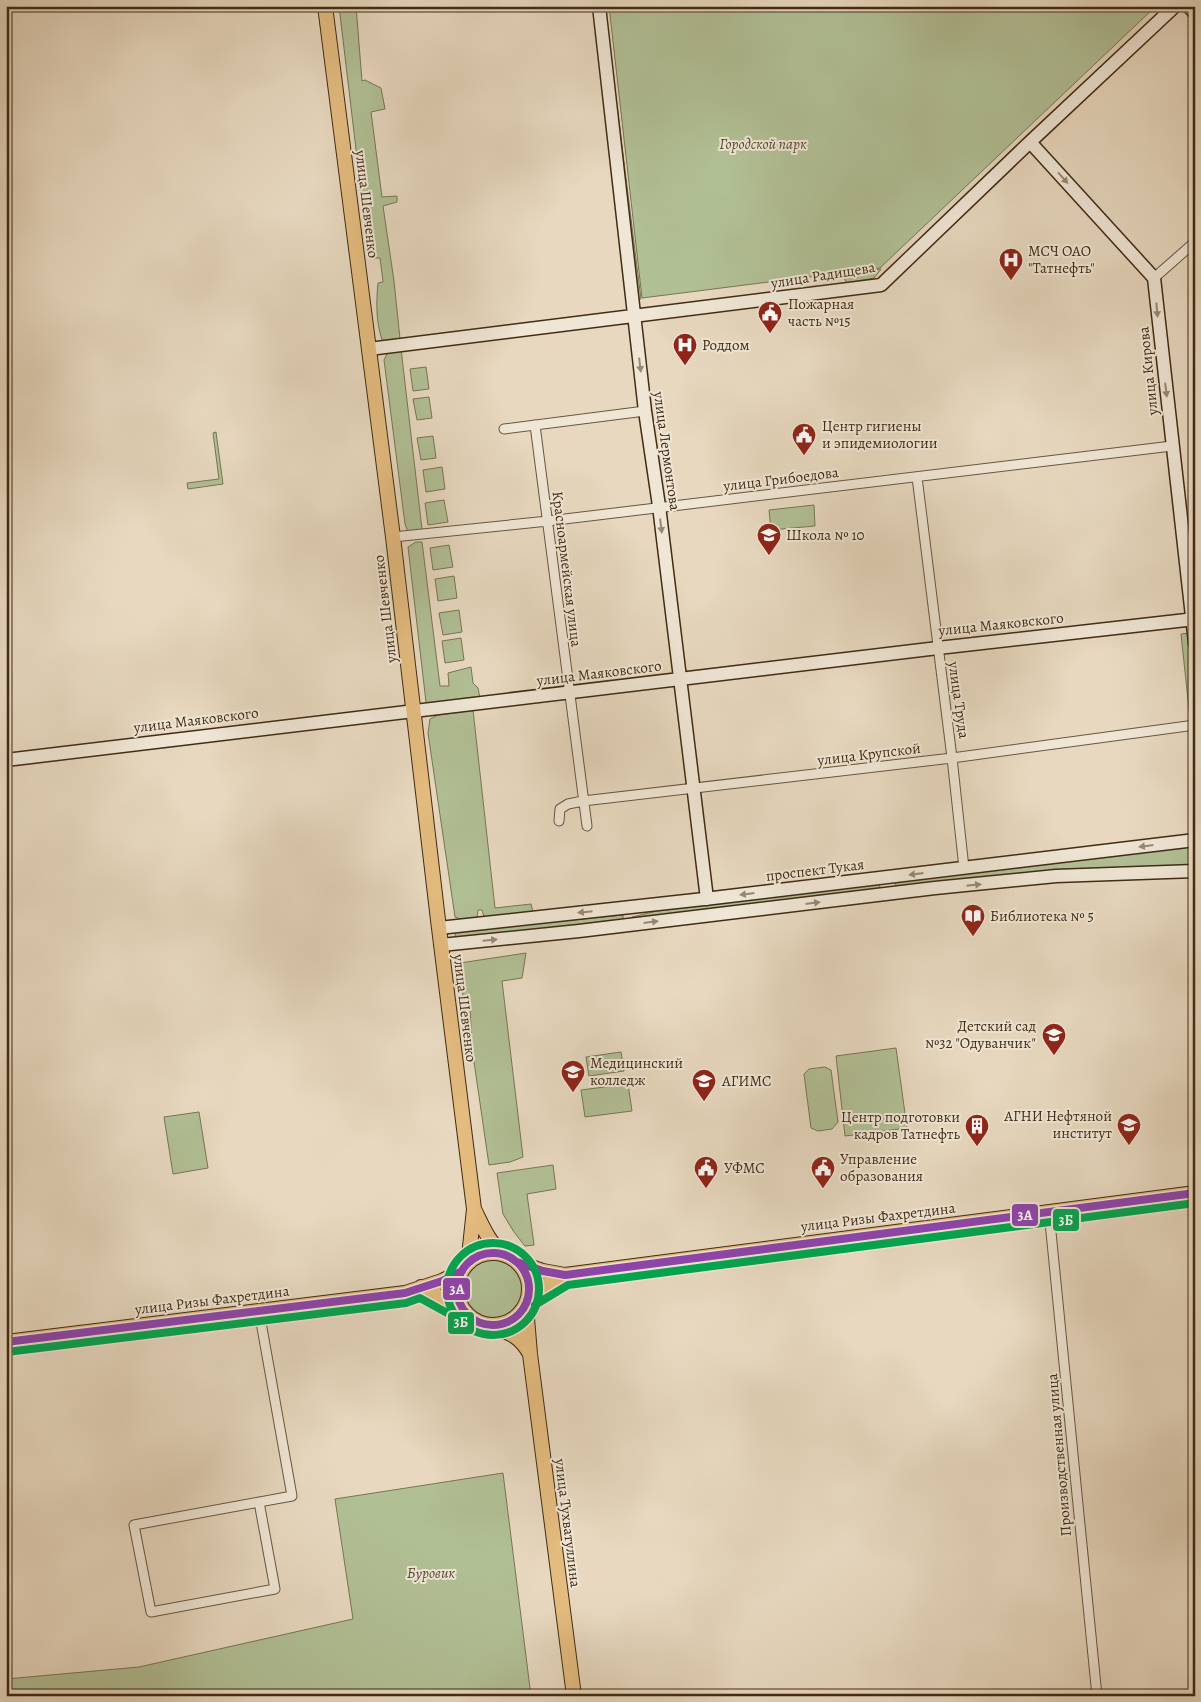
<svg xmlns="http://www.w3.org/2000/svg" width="1201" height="1702" viewBox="0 0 1201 1702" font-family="Alegreya,serif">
<rect width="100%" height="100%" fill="#e7d8bf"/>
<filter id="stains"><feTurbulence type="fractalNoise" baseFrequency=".004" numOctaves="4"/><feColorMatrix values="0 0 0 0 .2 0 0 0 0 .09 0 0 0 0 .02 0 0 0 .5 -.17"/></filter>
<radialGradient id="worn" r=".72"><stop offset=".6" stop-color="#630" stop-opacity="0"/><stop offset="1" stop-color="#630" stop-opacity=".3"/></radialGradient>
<path fill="#b1bf95" stroke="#797554" d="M339,6H356L362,81L365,80L381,88L385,109L371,112L382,197L397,196V202L383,206L394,281L400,339L390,341L382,340C376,321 376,303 378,283L383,282V281L380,258H374L367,242Z
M609,6H1156L880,268L642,298Z
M610,65H612L641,299H638Z
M881,269L874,278L847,283L841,274Z
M401,349L422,529L415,533L408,532L405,524L384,360L387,354Z
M426,367L429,389L413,391L410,369Z
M429,397L432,418L417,420L413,399Z
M216,432L223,484L188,489L187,483L219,479L213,433Z
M433,436L436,458L421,460L417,438Z
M442,467L445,489L426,492L423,470Z
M444,500L448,522L428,525L425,503Z
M814,505L815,526L771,530L769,510Z
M416,542H422L440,686H449L448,673L471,667L473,683L478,688L480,698L431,704L426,702L408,547Z
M449,545L453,567L433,570L430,548Z
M454,576L457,598L438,601L435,579Z
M459,610L462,632L443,635L439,613Z
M1190,633L1195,690V718L1190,719L1181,634Z
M461,638L464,660L445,663L442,641Z
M473,710L495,908L531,904L533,912L484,917L482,910H478L477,919L463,920L455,917L428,733L430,719L438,715Z
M1195,846V866L896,888L894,879Z
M879,881L880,888L632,921V917L691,903Z
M623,915V922L459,937L455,936V932L458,931Z
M526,953L522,978L502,981L523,1157L510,1162L489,1165L472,1048L470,1007L463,996L460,963Z
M896,1048L907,1128L845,1136L836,1056Z
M621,1052L624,1071L589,1076L586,1057Z
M825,1067L831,1070L838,1122L832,1129L818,1131L811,1128L804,1074L809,1069Z
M628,1084L632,1111L585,1117L581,1090Z
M199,1112L208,1168L173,1174L164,1117Z
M553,1165L556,1189L527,1194L534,1245L525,1246L514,1232L503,1214L497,1173Z
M463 1289a31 31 0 1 1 62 0a31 31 0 1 1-62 0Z
M503,1473L531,1696H6V1679L139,1667L353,1619L335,1499Z"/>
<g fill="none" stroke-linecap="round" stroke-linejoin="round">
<defs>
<path id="street" d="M1154,278L1195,242
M535,425L587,826
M504,429L645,411
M917,477L952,758L964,868
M393,537L548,521L1172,446
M559,821L560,809L568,804L583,801L952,758L1195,725
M1049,1212L1097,1696
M259,1311L292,1496L134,1525L151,1612L275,1589L259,1502"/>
<path id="secondary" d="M599,6L645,411L659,506L707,899
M1188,6L1195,13
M1030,142L1154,278L1195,643
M369,349L881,285L1030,142L1175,6
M6,760L938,648L1195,619
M439,928L713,898L1195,840
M441,945L579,931L935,888L1056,876L1195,871"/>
<path id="primary" d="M325,6L393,537L438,920L474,1209L469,1256L465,1266
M474,1209C482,1225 489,1243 503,1254
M457 1289a36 36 0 1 1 72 0a36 36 0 1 1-72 0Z
M517,1262L543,1271L565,1275L1195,1193
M421,1287L463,1310
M529,1297L547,1285L565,1275
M526,1306L530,1354L574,1696
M492,1326C510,1333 520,1336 530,1354
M6,1342L405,1293L442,1281L462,1271"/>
</defs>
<use href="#street" stroke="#6a563f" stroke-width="11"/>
<use href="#secondary" stroke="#412b14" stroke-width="15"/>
<use href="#primary" stroke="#412b14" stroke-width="16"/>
<use href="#street" stroke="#efe6d5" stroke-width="9"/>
<use href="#secondary" stroke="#efe6d5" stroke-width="12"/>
<use href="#primary" stroke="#e4bc80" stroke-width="14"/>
<defs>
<path id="bus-1" d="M457 1289a36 36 0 1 1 72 0a36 36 0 1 1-72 0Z
M517,1262L543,1271L565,1275L1195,1193
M6,1342L405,1293L442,1281L462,1271"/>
<path id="bus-2" d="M447 1289a46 46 0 1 1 92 0a46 46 0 1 1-92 0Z
M535,1305L568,1285L1195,1203
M7,1352L406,1303L420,1298L458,1319"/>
</defs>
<use href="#bus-1" stroke="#efe6d5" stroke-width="11"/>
<use href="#bus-2" stroke="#efe6d5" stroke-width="11"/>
<use href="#bus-1" stroke="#8e44ad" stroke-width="8"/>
<use href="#bus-2" stroke="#00a651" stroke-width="8"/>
</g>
<defs><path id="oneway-solid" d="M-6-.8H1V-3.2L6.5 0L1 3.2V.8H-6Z" transform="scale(1.25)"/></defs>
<g fill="#988874">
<use href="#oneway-solid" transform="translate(1063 178) rotate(48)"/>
<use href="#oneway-solid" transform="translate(1157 310) rotate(85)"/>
<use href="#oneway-solid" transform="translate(640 365) rotate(83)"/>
<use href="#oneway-solid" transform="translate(1166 390) rotate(83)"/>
<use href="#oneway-solid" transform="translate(661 526) rotate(83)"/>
<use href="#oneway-solid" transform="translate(1146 846) rotate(173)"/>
<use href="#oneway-solid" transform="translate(916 874) rotate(173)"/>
<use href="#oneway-solid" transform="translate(974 885) rotate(-6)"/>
<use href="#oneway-solid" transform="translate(747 894) rotate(173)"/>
<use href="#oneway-solid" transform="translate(813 903) rotate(-7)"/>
<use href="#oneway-solid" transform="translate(585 912) rotate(174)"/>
<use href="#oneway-solid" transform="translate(651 922) rotate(-7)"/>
<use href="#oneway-solid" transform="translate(490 940) rotate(-5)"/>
</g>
<defs>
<symbol id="hospital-pin" viewBox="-11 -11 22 30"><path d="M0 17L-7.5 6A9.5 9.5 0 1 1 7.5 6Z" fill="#8f2418" stroke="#efe6d5"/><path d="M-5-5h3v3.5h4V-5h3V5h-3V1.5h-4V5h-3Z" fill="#fff"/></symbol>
<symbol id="civic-pin" viewBox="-11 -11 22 30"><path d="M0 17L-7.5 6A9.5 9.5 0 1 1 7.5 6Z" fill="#8f2418" stroke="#efe6d5"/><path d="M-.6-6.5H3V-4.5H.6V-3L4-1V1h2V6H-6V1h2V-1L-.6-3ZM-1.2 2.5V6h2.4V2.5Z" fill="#fff"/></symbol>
<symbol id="school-pin" viewBox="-11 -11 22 30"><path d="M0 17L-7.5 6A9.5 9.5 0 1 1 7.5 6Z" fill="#8f2418" stroke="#efe6d5"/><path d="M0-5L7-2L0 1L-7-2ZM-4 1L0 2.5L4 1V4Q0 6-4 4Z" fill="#fff"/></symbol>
<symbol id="library-pin" viewBox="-11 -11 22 30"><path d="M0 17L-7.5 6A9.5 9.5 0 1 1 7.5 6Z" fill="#8f2418" stroke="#efe6d5"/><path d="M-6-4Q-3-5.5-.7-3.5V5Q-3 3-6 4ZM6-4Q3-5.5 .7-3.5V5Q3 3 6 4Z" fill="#fff"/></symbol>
<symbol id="university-pin" viewBox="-11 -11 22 30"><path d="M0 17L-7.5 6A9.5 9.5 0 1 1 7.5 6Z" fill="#8f2418" stroke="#efe6d5"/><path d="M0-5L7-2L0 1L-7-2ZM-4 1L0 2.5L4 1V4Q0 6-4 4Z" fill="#fff"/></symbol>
<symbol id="building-pin" viewBox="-11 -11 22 30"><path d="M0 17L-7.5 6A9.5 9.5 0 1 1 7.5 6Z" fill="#8f2418" stroke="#efe6d5"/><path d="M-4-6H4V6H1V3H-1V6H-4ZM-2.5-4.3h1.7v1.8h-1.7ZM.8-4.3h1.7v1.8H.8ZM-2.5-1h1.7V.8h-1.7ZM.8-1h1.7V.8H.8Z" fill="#fff"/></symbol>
</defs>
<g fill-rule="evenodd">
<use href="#hospital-pin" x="997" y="246" width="28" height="38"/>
<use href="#civic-pin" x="756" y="299" width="28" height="38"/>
<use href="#hospital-pin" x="671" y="331" width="28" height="38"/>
<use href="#civic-pin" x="790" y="421" width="28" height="38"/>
<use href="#school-pin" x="755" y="521" width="28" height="38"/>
<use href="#library-pin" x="959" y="902" width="28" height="38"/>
<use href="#school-pin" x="1040" y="1021" width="28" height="38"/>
<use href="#university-pin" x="559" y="1058" width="28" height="38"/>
<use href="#university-pin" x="690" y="1067" width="28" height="38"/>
<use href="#university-pin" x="1115" y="1111" width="28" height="38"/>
<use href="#building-pin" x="963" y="1112" width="28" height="38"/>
<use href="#civic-pin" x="692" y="1154" width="28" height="38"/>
<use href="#civic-pin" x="809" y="1154" width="28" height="38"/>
</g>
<g text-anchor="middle" stroke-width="4" stroke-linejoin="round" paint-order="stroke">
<g font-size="15" font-style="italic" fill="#57492e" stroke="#efe6d5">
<text x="763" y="149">Городской парк</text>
<text x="431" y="1578">Буровик</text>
</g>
<g font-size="15" fill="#412b14" stroke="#efe6d5">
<text transform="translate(367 204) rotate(83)" y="5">улица Шевченко</text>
<text transform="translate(823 275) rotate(-9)" y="5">улица Радищева</text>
<text transform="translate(1148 371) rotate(-96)" y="5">улица Кирова</text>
<text transform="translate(667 451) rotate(82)" y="5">улица Лермонтова</text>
<text transform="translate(781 479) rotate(-7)" y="5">улица Грибоедова</text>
<text transform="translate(567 569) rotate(83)" y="5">Красноармейская улица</text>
<text transform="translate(385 609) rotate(-97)" y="5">улица Шевченко</text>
<text transform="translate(1001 624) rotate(-6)" y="5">улица Маяковского</text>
<text transform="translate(599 673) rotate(-7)" y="5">улица Маяковского</text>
<text transform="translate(959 700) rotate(82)" y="5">улица Труда</text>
<text transform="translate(196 720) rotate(-7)" y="5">улица Маяковского</text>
<text transform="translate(869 754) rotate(-7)" y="5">улица Крупской</text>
<text transform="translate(815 870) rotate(-7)" y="5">проспект Тукая</text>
<text transform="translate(465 1008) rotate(83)" y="5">улица Шевченко</text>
<text transform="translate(878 1217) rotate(-7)" y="5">улица Ризы Фахретдина</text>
<text transform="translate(212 1300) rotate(-7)" y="5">улица Ризы Фахретдина</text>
<text transform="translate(1059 1455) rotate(-95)" y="5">Производственная улица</text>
<text transform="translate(568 1523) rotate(83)" y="5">улица Тухватуллина</text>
</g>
<g font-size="15" fill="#412b14" stroke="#efe6d5" text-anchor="start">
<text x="1028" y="256">МСЧ ОАО<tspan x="1028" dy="17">"Татнефть"</tspan></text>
<text x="788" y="309">Пожарная<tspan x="788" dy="17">часть №15</tspan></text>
<text x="702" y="350">Роддом</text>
<text x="822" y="431">Центр гигиены<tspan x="822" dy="17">и эпидемиологии</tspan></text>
<text x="786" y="540">Школа № 10</text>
<text x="990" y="921">Библиотека № 5</text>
<text x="1036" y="1031" text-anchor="end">Детский сад<tspan x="1036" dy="17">№32 "Одуванчик"</tspan></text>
<text x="590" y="1068">Медицинский<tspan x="590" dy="17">колледж</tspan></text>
<text x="722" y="1086">АГИМС</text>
<text x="1112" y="1121" text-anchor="end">АГНИ Нефтяной<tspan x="1112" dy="17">институт</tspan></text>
<text x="960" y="1122" text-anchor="end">Центр подготовки<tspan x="960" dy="17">кадров Татнефть</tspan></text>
<text x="840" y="1164">Управление<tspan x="840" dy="17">образования</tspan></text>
<text x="724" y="1173">УФМС</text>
</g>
</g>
<g stroke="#efe6d5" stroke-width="2">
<rect x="1011" y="1203" width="28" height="24" rx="5" fill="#8e44ad"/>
<rect x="1052" y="1208" width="28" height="24" rx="5" fill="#00a651"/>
<rect x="442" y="1277" width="29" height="24" rx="5" fill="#8e44ad"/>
<rect x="447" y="1311" width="28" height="24" rx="5" fill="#00a651"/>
</g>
<g font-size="14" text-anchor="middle" font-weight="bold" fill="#fff">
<text x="1025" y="1220">3А</text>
<text x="1066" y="1225">3Б</text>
<text x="457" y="1294">3А</text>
<text x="461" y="1327">3Б</text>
</g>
<rect width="1201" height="1702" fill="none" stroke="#e7d8bf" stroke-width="25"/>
<rect x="8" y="8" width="1186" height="1687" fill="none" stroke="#412b14" stroke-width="2.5"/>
<rect x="12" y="12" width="1176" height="1677" fill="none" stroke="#412b14"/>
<rect width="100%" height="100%" filter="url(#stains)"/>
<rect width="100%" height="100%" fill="url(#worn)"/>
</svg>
